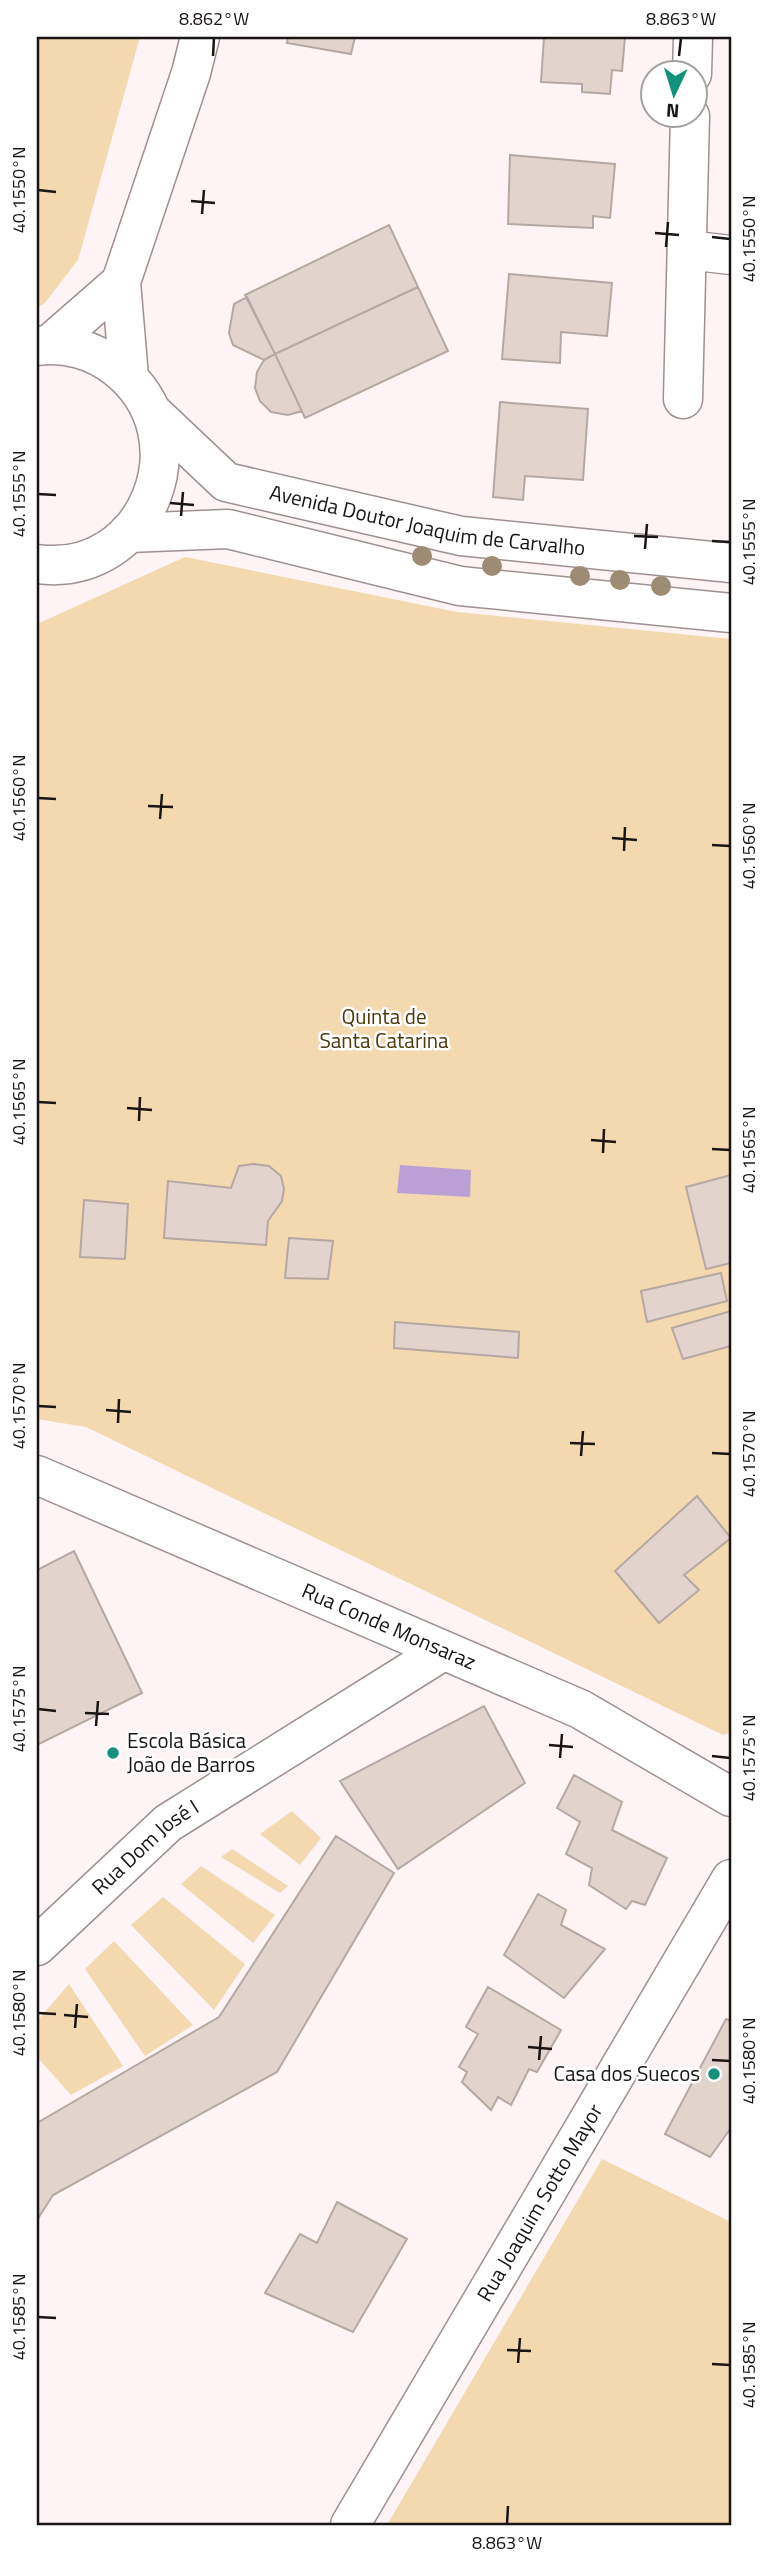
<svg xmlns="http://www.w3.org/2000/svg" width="768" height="2562" viewBox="0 0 768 2562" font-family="'Titillium Web',sans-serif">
<rect width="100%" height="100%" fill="#fef4f5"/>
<path fill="#f3d8b0" d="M37,37H140L78,260L44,304L37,307Z
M185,557L457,612L731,639V1732L723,1735L86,1427L37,1419V624Z
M292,1811L321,1838L300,1865L260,1834Z
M232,1849L288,1886L280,1893L221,1857Z
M201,1866L275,1915L253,1943L181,1884Z
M163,1897L245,1964L214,2010L131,1925Z
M114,1941L193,2025L145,2056L85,1969Z
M69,1984L123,2066L71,2095L37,2057V2021Z
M602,2159L731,2222V2525H387Z"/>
<path fill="#bca0d5" d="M400,1165L471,1170L470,1197L397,1193Z"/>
<path fill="#e2d4cd" stroke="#b5a8a2" stroke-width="2" d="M288,37H355L351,54L287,43Z
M544,37H625L622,71L612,70L610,94L582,92V84L541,82Z
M510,155L615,164L610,218L593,216V228L508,224Z
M389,225L418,287L275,354L245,295Z
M509,274L612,283L607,336L561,332L560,363L502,359Z
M418,287L448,351L305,418L275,354Z
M247,297L275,354L264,360L233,345L229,333L234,304Z
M275,354L302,411L288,415L271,412L260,401L255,388L257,372L264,360Z
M500,402L588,409L583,480L525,476L523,500L493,497Z
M253,1164L269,1166L281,1176L284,1189L282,1201L268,1221L266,1245L164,1238L168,1181L231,1188L239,1166Z
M731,1175V1263L706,1269L686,1187Z
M84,1200L128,1204L125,1259L80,1257Z
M289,1238L333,1241L328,1279L285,1278Z
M721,1273L727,1301L647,1322L641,1291Z
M731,1311V1346L683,1359L672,1328Z
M395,1322L519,1332L518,1358L394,1348Z
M697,1496L731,1538L684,1575L699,1590L659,1623L615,1571Z
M74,1551L142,1693L37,1745V1570Z
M484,1706L525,1783L398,1869L340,1781Z
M574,1775L622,1802L612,1830L667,1858L645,1905L632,1901L626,1909L589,1885L592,1868L566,1854L580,1822L557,1808Z
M336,1836L394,1873L277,2072L53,2195L37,2220V2123L219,2017Z
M538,1894L566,1910L561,1925L605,1949L564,1998L504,1955Z
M488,1987L561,2030L537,2072L529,2069L511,2105L498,2097L491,2110L462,2082L467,2072L459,2067L478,2034L466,2027Z
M726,2019L731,2021V2128L710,2157L665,2134Z
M337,2202L407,2239L353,2332L265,2293L300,2234L317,2243Z"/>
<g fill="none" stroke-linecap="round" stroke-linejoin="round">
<defs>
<g id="street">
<path d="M692,74L693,37"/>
<path d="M687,250L731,255"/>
<path d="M50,344L121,282"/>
<path d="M129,377L121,282L191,73L200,37"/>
<path d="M683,399L690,116"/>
<path id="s1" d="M37,1475L580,1709L731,1797"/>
<path id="s2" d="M37,1946L168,1823L443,1651"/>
<path id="s3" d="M350,2525L731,1879"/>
</g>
<g id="secondary">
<path d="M37,346C65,342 94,350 117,368C204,436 148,579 37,564"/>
<path id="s4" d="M153,413L226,482L461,536L731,563"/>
<path d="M128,533L228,529L460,586L731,613"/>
</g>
</defs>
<use href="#street" stroke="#9f9091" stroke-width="41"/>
<use href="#secondary" stroke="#9f9091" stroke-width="41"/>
<use href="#street" stroke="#fff" stroke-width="38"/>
<use href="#secondary" stroke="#fff" stroke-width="38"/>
</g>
<g fill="#9d8c73">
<circle cx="422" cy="556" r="10"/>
<circle cx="492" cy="566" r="10"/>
<circle cx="580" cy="576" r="10"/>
<circle cx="620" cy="580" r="10"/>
<circle cx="661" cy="586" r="10"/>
</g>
<path fill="none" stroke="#1a1515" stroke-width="2.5" d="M213,56L214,38M679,56L681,38M38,190L56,192M191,201L215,203M202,214L204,190M655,233L679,235M712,237L730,239M666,247L668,222M38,494L56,495M170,503L194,505M181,516L183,492M634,536L658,537M712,541L730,542M645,549L647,524M38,798L56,799M148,806L173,807M160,819L162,794M612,838L637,840M712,845L730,846M624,851L625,827M38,1102L56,1103M127,1108L152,1110M139,1121L140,1097M591,1140L616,1142M712,1149L730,1150M603,1153L604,1129M38,1406L56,1407M106,1410L131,1412M118,1423L119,1399M570,1443L595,1444M712,1453L730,1454M581,1456L583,1431M38,1709L56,1711M85,1713L109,1714M96,1726L98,1701M549,1745L573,1747M712,1756L730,1758M560,1758L562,1734M38,2013L56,2014M64,2015L88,2017M75,2028L77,2004M528,2047L552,2049M539,2060L541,2036M712,2060L730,2061M38,2317L56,2318M507,2350L531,2351M518,2363L520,2338M712,2364L730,2365M507,2524L508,2506"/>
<g fill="#12927a" stroke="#fff" stroke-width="2.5">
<circle cx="113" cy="1753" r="7"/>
<circle cx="714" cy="2074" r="7"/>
</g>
<g text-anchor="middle" stroke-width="5" stroke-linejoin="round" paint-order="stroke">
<g font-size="21" fill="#1a1515" stroke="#fff">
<text dy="7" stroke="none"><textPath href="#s4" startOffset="306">Avenida Doutor Joaquim de Carvalho</textPath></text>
<text dy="7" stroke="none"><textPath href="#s1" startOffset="383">Rua Conde Monsaraz</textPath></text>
<text dy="7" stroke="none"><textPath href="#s2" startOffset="147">Rua Dom José I</textPath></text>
<text dy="7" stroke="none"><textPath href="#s3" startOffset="374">Rua Joaquim Sotto Mayor</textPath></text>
</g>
<g font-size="21" fill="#4d3609" stroke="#fff">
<text x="384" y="1024">Quinta de<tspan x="384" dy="24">Santa Catarina</tspan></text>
</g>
<g font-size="21" fill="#1a1515" stroke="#fff" text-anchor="start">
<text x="127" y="1748">Escola Básica<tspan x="127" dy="24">João de Barros</tspan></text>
<text x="700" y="2081" text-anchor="end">Casa dos Suecos</text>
</g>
</g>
<rect width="768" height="2562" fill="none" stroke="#ffffff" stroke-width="77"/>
<g transform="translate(674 94) rotate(184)"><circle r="33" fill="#ffffff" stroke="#a3a1a1" stroke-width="2"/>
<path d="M0-5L12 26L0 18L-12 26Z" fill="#12927a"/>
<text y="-10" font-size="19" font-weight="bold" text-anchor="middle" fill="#1a1515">N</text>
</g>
<rect x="38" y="38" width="692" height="2486" fill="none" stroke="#1a1515" stroke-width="2.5"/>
<g font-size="18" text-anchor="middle" fill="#1a1515">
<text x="214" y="25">8.862°W</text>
<text x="681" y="25">8.863°W</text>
<text transform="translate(19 190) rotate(-90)" y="6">40.1550°N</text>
<text transform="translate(749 239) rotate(-90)" y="6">40.1550°N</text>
<text transform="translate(19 494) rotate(-90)" y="6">40.1555°N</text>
<text transform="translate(749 542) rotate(-90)" y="6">40.1555°N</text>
<text transform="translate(19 798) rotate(-90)" y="6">40.1560°N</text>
<text transform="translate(749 846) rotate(-90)" y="6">40.1560°N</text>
<text transform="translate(19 1102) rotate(-90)" y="6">40.1565°N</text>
<text transform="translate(749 1150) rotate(-90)" y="6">40.1565°N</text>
<text transform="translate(19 1406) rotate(-90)" y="6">40.1570°N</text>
<text transform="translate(749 1454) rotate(-90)" y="6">40.1570°N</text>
<text transform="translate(19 1709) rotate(-90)" y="6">40.1575°N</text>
<text transform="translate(749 1758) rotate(-90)" y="6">40.1575°N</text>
<text transform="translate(19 2013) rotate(-90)" y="6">40.1580°N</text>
<text transform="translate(749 2061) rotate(-90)" y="6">40.1580°N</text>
<text transform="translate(19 2317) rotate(-90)" y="6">40.1585°N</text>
<text transform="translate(749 2365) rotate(-90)" y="6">40.1585°N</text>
<text x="507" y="2549">8.863°W</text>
</g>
</svg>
